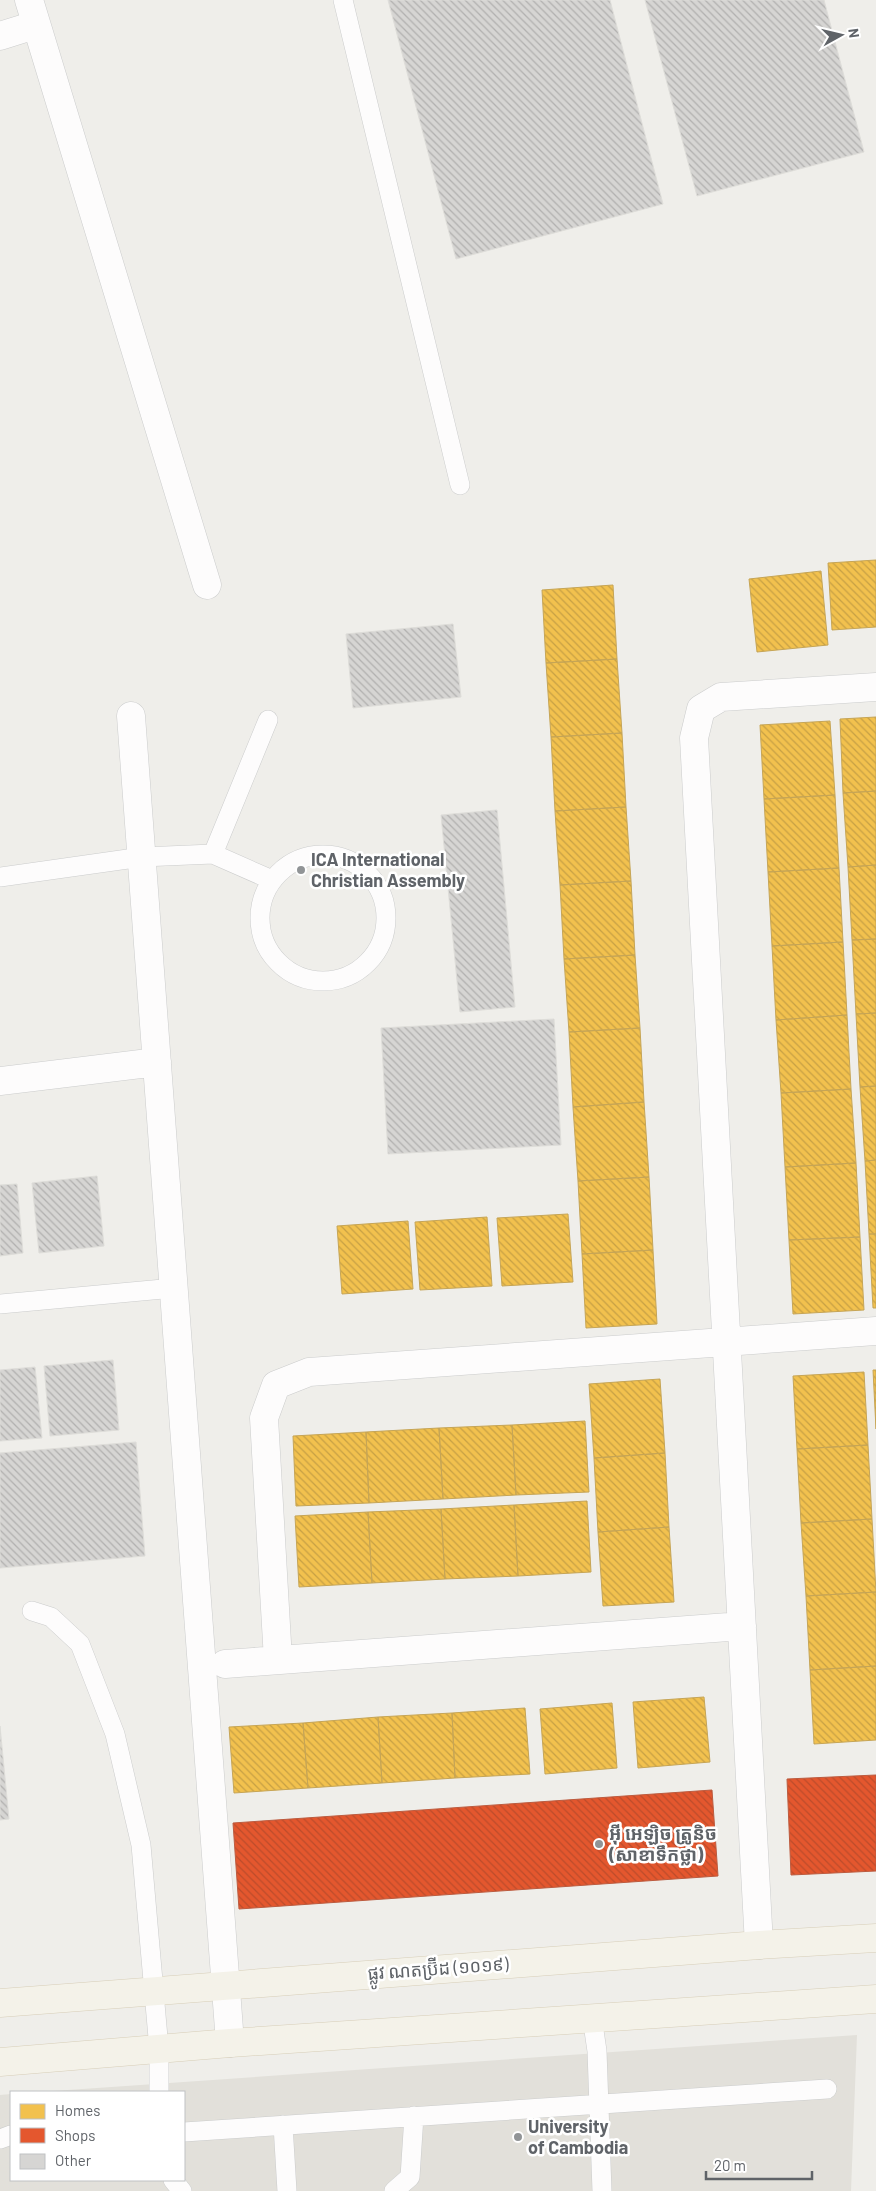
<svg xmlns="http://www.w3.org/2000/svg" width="876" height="2191" viewBox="0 0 876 2191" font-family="Barlow,'Noto Sans Khmer',sans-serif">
<defs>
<pattern id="homes-back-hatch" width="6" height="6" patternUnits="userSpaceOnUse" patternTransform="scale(1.25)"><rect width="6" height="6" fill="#f2c14e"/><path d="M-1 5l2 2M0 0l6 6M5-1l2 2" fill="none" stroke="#c7a045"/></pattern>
<pattern id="shops-back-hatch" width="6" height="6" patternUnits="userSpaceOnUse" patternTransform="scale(1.25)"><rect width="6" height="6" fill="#e4572e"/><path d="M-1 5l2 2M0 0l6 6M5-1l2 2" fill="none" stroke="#bc4c2b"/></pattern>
<pattern id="building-back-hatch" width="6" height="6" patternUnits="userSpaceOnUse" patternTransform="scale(1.25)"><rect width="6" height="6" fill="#d6d5d3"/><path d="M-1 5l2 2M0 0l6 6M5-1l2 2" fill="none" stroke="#b1b0af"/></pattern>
</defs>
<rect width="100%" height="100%" fill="#efeeea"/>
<path fill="#e2e0da" d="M857,2035L851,2191H0V2095L11,2094V2180H184V2092H39Z"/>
<path fill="url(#homes-back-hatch)" stroke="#c6a556" d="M876,560V627L832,630L828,563Z
M821,571L828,645L757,652L749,579Z
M613,585L617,659L546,663L542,590Z
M617,659L622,733L551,737L546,663Z
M876,717V791L843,793L840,719Z
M830,721L835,795L764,799L760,725Z
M622,733L626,807L555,811L551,737Z
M876,791V865L848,867L843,793Z
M835,795L839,868L768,872L764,799Z
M626,807L631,881L560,885L555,811Z
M876,865V939L852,940L848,867Z
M839,868L843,942L772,946L768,872Z
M631,881L635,955L564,959L560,885Z
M876,939V1013L856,1014L852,940Z
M843,942L847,1015L776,1020L772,946Z
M635,955L640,1028L569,1032L564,959Z
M876,1013V1086L860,1087L856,1014Z
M847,1015L851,1089L781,1093L776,1020Z
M640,1028L644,1102L573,1107L569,1032Z
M876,1086V1160L865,1161L860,1087Z
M851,1089L856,1163L785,1167L781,1093Z
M644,1102L649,1177L578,1181L573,1107Z
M876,1160V1234H869L865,1161Z
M856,1163L860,1237L789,1240L785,1167Z
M649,1177L653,1250L582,1254L578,1181Z
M568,1214L573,1282L502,1286L497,1218Z
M487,1217L492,1286L420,1290L415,1222Z
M408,1221L413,1289L342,1294L337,1226Z
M869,1234H876V1308H873Z
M860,1237L864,1310L793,1314L789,1240Z
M653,1250L657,1324L586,1328L582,1254Z
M873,1370H876V1429Z
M864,1372L868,1445L797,1449L793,1376Z
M660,1379L665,1453L594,1458L589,1384Z
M585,1421L589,1492L516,1495L512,1425Z
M512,1425L516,1495L443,1499L439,1428Z
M439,1428L443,1499L369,1503L366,1432Z
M366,1432L369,1503L296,1506L293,1436Z
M868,1445L872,1519L801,1523L797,1449Z
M665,1453L669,1527L598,1532L594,1458Z
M587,1501L591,1572L518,1576L514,1505Z
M514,1505L518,1576L445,1579L441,1509Z
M441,1509L445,1579L372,1583L368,1512Z
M368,1512L372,1583L299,1587L295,1516Z
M872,1519L876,1592L806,1596L801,1523Z
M669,1527L674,1602L603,1606L598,1532Z
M876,1592V1666L810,1670L806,1596Z
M876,1666V1740L814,1744L810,1670Z
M704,1697L710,1762L638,1768L633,1702Z
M612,1703L617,1768L545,1774L540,1709Z
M525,1708L530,1774L455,1778L452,1713Z
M452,1713L455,1778L382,1783L378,1717Z
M378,1717L382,1783L308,1788L303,1723Z
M303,1723L308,1788L234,1793L229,1727Z"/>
<path fill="url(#shops-back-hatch)" stroke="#bc5b3f" d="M876,1775V1871L791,1875L787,1779Z
M712,1790L718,1876L239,1909L233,1823Z"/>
<path fill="url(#building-back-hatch)" stroke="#deddd9" d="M388,0H610L663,204L456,259Z
M645,0H824L864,152L697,196Z
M453,624L461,697L353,708L346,634Z
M497,810L515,1007L460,1012L441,815Z
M554,1019L561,1145L388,1154L381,1028Z
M97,1176L104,1246L39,1253L32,1183Z
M17,1184L23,1253L0,1256V1185Z
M113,1360L119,1430L50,1436L44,1366Z
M35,1367L42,1438L0,1441V1370Z
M136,1442L145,1556L0,1568V1453Z
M0,1726L9,1819L0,1820Z"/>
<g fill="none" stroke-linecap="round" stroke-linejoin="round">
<defs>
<path id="service" d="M343,0L460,485
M213,854L268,720
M260 918a63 63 0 1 1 126 0a63 63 0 1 1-126 0Z
M0,877L142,857L213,854L272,880
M0,1304L174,1288
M32,1611L51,1617L80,1644L115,1734L141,1845L159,2049V2092
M592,2017L597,2051L602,2191
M283,2125L287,2191
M184,2132L827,2089
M0,2139L11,2135
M173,2180L182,2191
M394,2191L410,2177L414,2116"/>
<path id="minor" d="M29,0L207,585
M0,36L35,25
M131,716L230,2043
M0,1081L157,1062
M278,1660L264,1418L276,1385L309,1372L876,1331
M225,1664L742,1626
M759,1945L694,738L701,709L721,697L876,687"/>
<path id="primary" d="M0,2003L759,1945L876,1938
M0,2062L230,2043L876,1999"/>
</defs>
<use href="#service" stroke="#cbcccc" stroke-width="20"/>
<use href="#minor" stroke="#cbcccc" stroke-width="29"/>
<use href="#primary" stroke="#d7ceb8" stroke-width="29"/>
<use href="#service" stroke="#fdfcfc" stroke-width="19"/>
<use href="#minor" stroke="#fdfcfc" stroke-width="28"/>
<use href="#primary" stroke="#f4f2e9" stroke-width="28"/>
</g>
<g fill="#919496" stroke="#fff" stroke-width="2">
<circle cx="301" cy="870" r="5"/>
<circle cx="599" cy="1844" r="5"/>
<circle cx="518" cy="2137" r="5"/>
</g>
<g text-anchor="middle" stroke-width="5" stroke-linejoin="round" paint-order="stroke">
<g font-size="18" font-weight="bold" fill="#5f6368" stroke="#fff" text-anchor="start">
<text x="311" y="866">ICA International<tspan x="311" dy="21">Christian Assembly</tspan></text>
<text x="609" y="1840">អ៊ី អេឡិច ត្រូនិច<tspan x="609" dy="21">(សាខាទឹកថ្លា)</tspan></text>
<text x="528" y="2133">University<tspan x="528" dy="21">of Cambodia</tspan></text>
</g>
<g font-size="18" fill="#5f6368" stroke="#fff">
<text transform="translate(438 1969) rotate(-4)" y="6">ផ្លូវ ណតប្រ៊ីដ (១០១៩)</text>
</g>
</g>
<rect x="10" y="2091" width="175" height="90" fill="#ffffff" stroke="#bfc1c3"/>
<rect x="20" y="2104" width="25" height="15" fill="#f2c14e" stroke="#bfc1c3"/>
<text x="55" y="2116" font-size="15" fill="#5f6368">Homes</text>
<rect x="20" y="2128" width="25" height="15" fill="#e4572e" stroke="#bfc1c3"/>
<text x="55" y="2141" font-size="15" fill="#5f6368">Shops</text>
<rect x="20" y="2154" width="25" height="15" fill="#d6d5d3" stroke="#bfc1c3"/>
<text x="55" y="2166" font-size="15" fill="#5f6368">Other</text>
<g transform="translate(841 35) rotate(82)" stroke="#ffffff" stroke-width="4" paint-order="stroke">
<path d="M0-4L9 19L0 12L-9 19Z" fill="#5f6368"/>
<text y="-8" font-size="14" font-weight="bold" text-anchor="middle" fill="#5f6368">N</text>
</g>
<path d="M706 2171v8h106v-8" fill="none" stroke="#5f6368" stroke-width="2.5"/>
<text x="714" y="2171" font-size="15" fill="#5f6368" stroke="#ffffff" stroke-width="4" paint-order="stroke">20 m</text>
</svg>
